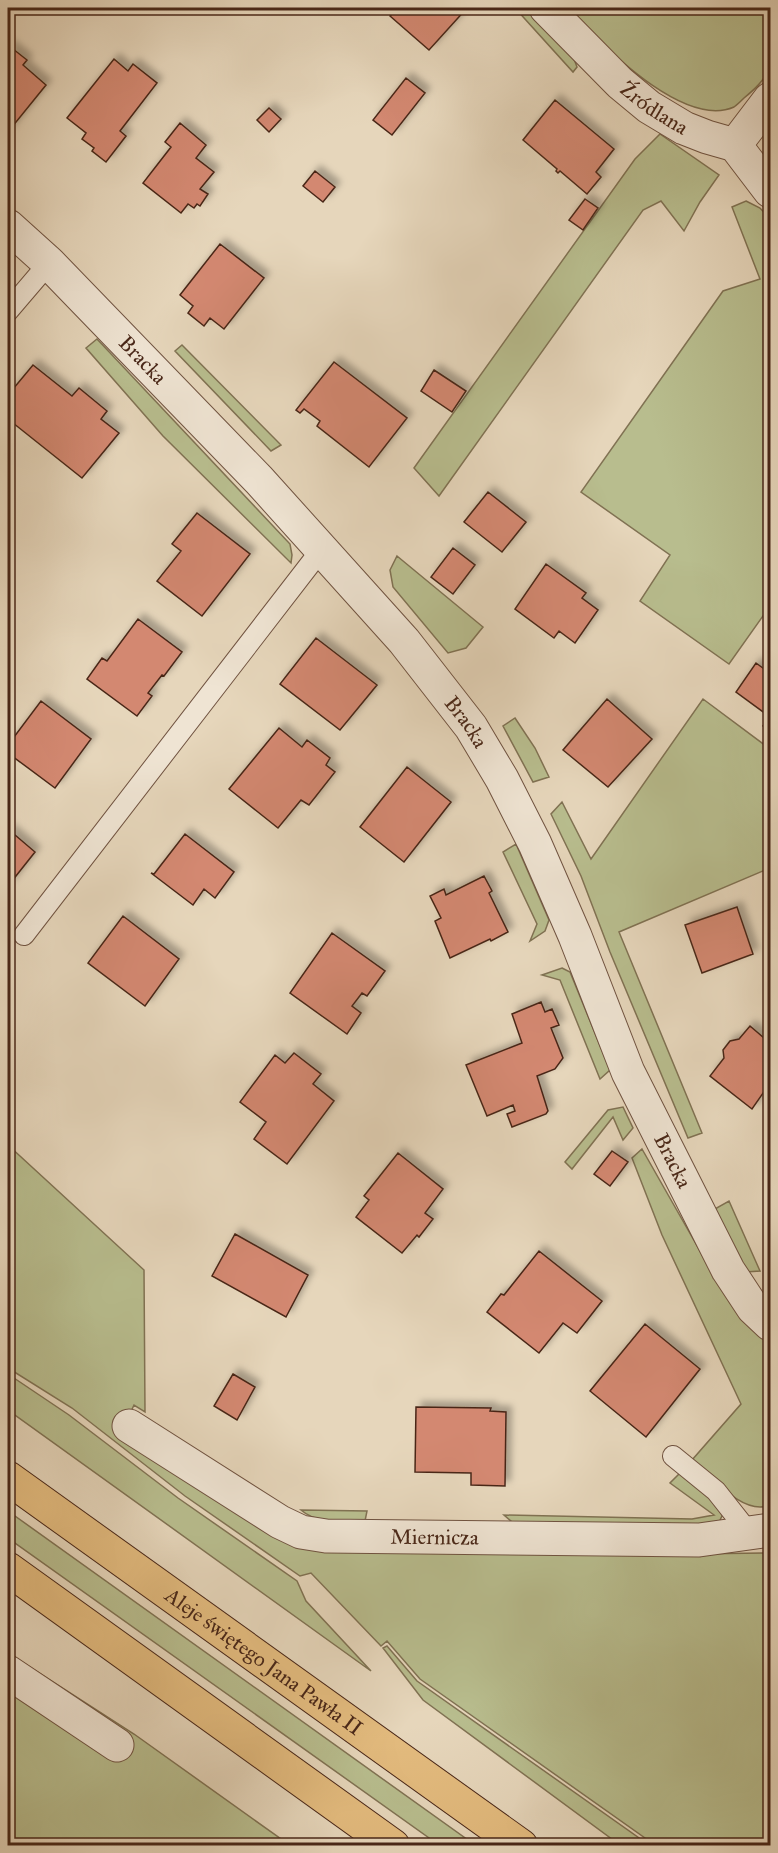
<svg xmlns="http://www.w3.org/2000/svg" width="778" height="1853" viewBox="0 0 778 1853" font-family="'IM FELL Great Primer',serif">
<defs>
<filter id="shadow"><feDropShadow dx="5.5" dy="-5.5" stdDeviation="3" flood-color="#0004"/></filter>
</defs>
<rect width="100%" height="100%" fill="#e6d6bb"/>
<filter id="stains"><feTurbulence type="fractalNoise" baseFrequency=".00333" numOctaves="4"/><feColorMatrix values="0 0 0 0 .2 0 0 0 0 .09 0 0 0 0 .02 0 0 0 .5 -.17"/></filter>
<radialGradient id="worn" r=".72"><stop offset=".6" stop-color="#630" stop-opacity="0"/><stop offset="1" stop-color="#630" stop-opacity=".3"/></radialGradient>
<path fill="#b8bd8e" stroke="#807253" stroke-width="1.5" d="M515,8H526L574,59L577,67L573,72Z
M564,8H770C770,21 774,56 770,67C764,81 755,89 744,98C741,101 737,105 734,107C682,130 598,40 564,8Z
M660,134L719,175L700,202L684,231L661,201L643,210L439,496L414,468L635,159Z
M746,201L760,208L770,219V606L729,664L640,601L670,555L581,492L723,291L760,279L732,207Z
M97,339L290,544L292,555L291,563L163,436L86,348Z
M182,345L281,445L271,451L175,351Z
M397,556L483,627L466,648L448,653L393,587L390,570Z
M703,699L770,749V868L619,932L702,1133L688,1138L610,952L581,876L551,814L562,802L591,859Z
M515,718L535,748L549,777L533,782L503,726Z
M516,844L549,920L545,931L530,941L537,924L503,852Z
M562,968L570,972L610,1070L600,1079L560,980L542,975Z
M623,1107L633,1128L623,1140L613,1117L572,1169L565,1162L608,1110Z
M8,1145L144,1270L145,1412L134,1405L120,1435L276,1534L691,1554L770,1553V1845H655L420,1679L387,1641L381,1646L311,1573L300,1576L185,1496L72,1408L8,1368Z
M642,1149L712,1272L738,1308L770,1343V1505C743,1516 712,1477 692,1460L741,1404L662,1235L632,1158Z
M729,1201L760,1271L745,1272L713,1210Z
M8,1374L69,1415L178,1498L297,1581L306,1601L371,1671L8,1410Z
M681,1472L720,1506L723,1514L719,1522L710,1527L519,1528L504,1515L692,1519L714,1515L670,1483Z
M301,1510L367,1511L365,1521C344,1521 318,1525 301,1510Z
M8,1511L475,1845H439L8,1538Z
M387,1646L417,1681L649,1845H620L423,1700L383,1648Z
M8,1653L134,1734L281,1839L276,1845L269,1839L267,1842L270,1846L8,1845Z"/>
<path fill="#d38871" stroke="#492718" stroke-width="1.5" filter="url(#shadow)" d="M398,8H467L429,50L390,16Z
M8,45L27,60L23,65L46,85L8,132Z
M114,59L128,71L133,64L157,83L120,131L126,136L106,162L92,151L94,148L82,139L86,133L67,118Z
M406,78L425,93L392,135L373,120Z
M555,100L614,149L596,172L601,177L587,194L560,171L558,173L556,171L557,169L523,140Z
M269,108L281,119L269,132L257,120Z
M180,123L206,145L196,158L214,172L200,189L208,194L200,206L197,204L194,208L188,204L181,213L143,183L171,147L165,142Z
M315,171L335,187L323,202L303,186Z
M585,199L598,208L583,230L569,220Z
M220,244L264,278L224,329L210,318L204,326L188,313L193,306L180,295Z
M334,362L407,418L369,467L317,426L320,421L304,409L300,413L296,410Z
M33,365L72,396L79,388L107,411L101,419L119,433L82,478L8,419V395Z
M434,370L466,391L452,412L421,391Z
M488,492L526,522L502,552L464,522Z
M197,513L250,554L202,616L157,581L181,551L172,544Z
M453,548L475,565L453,594L431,577Z
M546,564L586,593L582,598L598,610L575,643L559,631L554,638L515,609Z
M138,619L182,652L164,676L162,675L148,693L152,696L137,716L87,679L102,658L107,661Z
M316,638L377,685L340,730L280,684Z
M756,663L767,671L770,666V732L763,726L770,717L736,692Z
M607,699L652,739L608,787L563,750Z
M41,701L91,739L55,788L8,753V745Z
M279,728L302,747L307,740L330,758L326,765L335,772L309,805L301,800L278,828L229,789Z
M407,767L451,802L404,862L360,827Z
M8,829L35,852L8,886Z
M185,834L234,872L215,898L204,889L193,905L151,873L154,874Z
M484,876L492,891L489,893L508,932L491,941L490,939L450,958L435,921L441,918L430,896L444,889L446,895Z
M737,907L753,954L702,973L685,925Z
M123,916L179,959L145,1006L88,963Z
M332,933L385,971L367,996L362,993L352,1006L361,1013L347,1034L290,993Z
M541,1002L545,1012L552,1009L559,1025L551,1028L563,1058L555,1069L537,1076L548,1111L546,1114L512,1127L507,1114L515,1111L513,1105L487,1116L466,1065L522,1043L512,1014Z
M750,1026L770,1043V1083L752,1109L710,1076L724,1058L723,1050L730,1041L739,1039Z
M294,1053L321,1074L313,1084L334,1101L287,1164L254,1139L266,1122L240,1102L275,1055L285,1063Z
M612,1151L628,1162L610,1186L594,1174Z
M398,1153L443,1189L425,1213L433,1219L419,1237L417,1235L402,1253L356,1217L369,1200L364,1196Z
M235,1234L308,1275L286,1317L212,1276Z
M539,1251L602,1301L577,1333L563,1323L539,1353L487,1312L501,1294L504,1295Z
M645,1324L700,1369L646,1437L590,1391Z
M233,1374L255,1387L237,1420L214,1406Z
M416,1407L491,1408L490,1411L506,1412L505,1486L471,1485V1473L415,1472Z"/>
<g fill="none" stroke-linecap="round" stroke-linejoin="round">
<defs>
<path id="service" d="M8,311L49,263
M24,935L321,550
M673,1456L716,1491L750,1534"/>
<g id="minor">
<path id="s1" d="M546,8L620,83L649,107L684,128L707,137L735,145L770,191"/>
<path d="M735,145L770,99"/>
<path id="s2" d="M8,226L49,263L259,480L404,641L471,727L502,779L535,844L575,936L628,1072L728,1270L753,1308L770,1324"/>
<path id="s3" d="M129,1426L280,1522L301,1532L326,1536L699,1540L770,1530"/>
<path d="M8,1672L117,1745"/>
</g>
<g id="motorway">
<path id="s4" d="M8,1478L521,1846"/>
<path d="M8,1569L393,1846"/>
</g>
</defs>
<use href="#service" stroke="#705341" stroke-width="22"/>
<use href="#minor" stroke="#705341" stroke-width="35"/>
<use href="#motorway" stroke="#492718" stroke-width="35"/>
<use href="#service" stroke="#efe4d3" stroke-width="20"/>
<use href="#minor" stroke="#efe4d3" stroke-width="33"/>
<use href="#motorway" stroke="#e3bb7e" stroke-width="33"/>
</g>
<g text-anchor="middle" stroke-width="6" stroke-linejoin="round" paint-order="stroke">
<g font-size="21" fill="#492718" stroke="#efe4d3">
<text dy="7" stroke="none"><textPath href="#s1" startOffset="148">Źródlana</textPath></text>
<text dy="7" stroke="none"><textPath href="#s2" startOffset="190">Bracka</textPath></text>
<text dy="7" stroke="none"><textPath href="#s2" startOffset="676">Bracka</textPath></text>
<text dy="7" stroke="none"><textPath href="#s2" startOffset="1162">Bracka</textPath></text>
<text dy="7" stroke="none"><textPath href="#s3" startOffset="336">Miernicza</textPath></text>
<text dy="7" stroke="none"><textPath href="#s4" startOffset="315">Aleje świętego Jana Pawła II</textPath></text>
</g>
</g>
<rect width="778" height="1853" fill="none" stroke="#e6d6bb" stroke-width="30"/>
<rect x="9" y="9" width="760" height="1835" fill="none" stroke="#492718" stroke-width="3"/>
<rect x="15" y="15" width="748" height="1823" fill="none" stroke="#492718" stroke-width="1.5"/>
<rect width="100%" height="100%" filter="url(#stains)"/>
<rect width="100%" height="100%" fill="url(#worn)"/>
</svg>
